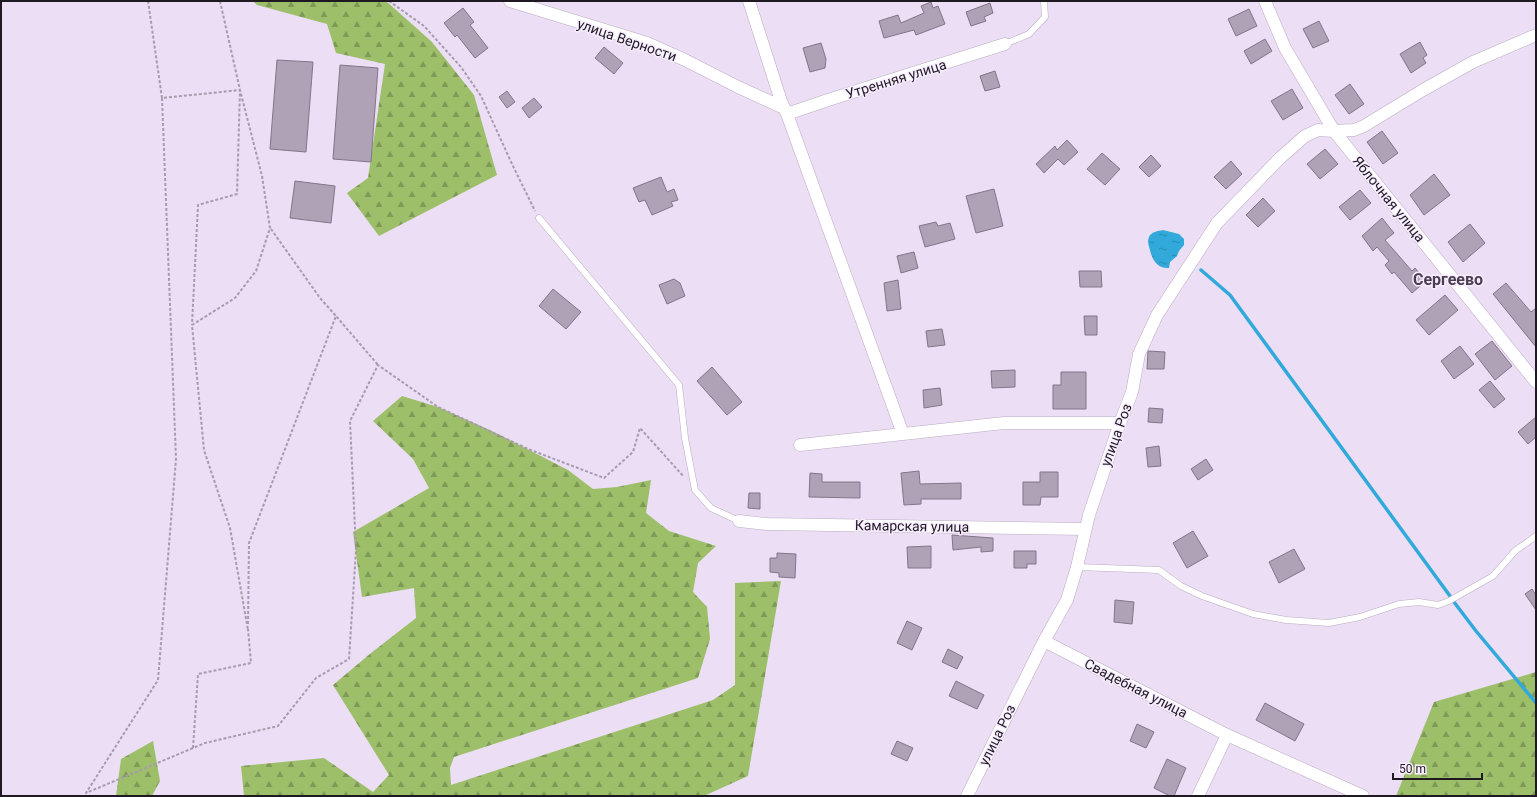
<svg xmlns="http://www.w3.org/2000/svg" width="1537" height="797" viewBox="0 0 1537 797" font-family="Roboto,sans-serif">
<defs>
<pattern id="forest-firs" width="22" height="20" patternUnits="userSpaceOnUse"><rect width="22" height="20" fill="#9dbf6a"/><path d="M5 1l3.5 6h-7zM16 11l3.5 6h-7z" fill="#7f9a57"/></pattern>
<pattern id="water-ripples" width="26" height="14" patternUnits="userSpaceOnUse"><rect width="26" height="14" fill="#31aadb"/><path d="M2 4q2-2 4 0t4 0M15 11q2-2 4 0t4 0" fill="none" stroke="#298ab1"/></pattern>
</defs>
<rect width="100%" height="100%" fill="#ecdef4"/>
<path fill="url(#forest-firs)" d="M253,1H386L432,42L474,95L497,175L379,236L347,193L368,178L385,64L336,53L327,24L257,5Z
M402,396L438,407L492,431L568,470L593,489L617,487L651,480L646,513L669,531L716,546L698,563L693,592L707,607L710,639L698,678L454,757L450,768L451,785L713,700L735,685V583L781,581L748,776L704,796H244L241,766L324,758L373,792L389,775L333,685L371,653L416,618L414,588L362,597L353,532L429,488L413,459L373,421Z
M1536,672V796H1396L1434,702Z
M153,741L160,781L152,796H116L121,759Z"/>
<path fill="url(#water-ripples)" d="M1163,230L1179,234L1184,239V245L1179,251L1177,256L1170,262L1169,268C1158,269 1152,260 1150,250C1149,246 1147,242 1149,237C1151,232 1158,231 1163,230Z"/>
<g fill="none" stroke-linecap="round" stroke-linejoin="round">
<path stroke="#31aadb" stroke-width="3.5" d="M1201,270L1230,295L1450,596
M1454,602L1476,631L1536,703"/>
</g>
<path fill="#afa2b7" stroke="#827589" d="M931,2L933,8L938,6L945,24L916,35L914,30L884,38L879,21L898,15L901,23L924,13L921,6Z
M990,3L993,13L984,17L986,21L971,26L966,12Z
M463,8L474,22L470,25L488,48L475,58L457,35L455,37L444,23Z
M1249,9L1257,26L1236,36L1228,19Z
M1319,21L1329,41L1313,48L1303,29Z
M1265,39L1272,51L1251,64L1244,51Z
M1420,42L1427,55L1423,58L1426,63L1411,73L1400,54Z
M821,43L826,59L825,68L810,72L803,48Z
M604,47L623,63L614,74L595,58Z
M277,60L313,62L306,152L270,149Z
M340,65L378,68L371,162L333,159Z
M995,71L1000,87L985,91L980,76Z
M1350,84L1364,104L1349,114L1335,95Z
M1292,89L1303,108L1283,120L1271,101Z
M507,91L515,102L507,108L499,97Z
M534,98L542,107L529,118L522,108Z
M1382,131L1398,153L1383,164L1367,142Z
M1067,140L1078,152L1064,165L1058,159L1044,173L1036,164L1055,146L1057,150Z
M1325,149L1338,164L1320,179L1307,164Z
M1102,153L1120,169L1105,185L1087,169Z
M1151,155L1161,166L1149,177L1139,167Z
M1231,161L1242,174L1226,189L1214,177Z
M1434,174L1450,195L1424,215L1410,195Z
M661,177L667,192L674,189L678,200L671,202L673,206L652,215L645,200L639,202L633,188Z
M295,181L335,186L331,223L290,218Z
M994,189L1003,226L976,233L966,196Z
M1360,190L1371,203L1350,220L1339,207Z
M1263,198L1275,211L1258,227L1246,215Z
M1382,218L1394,233L1385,240L1412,271L1415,268L1426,281L1412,293L1394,272L1392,274L1385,265L1389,261L1377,247L1373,251L1362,236Z
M936,222L938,226L950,223L955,239L925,247L919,226Z
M1470,224L1485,243L1463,262L1448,242Z
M914,252L918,268L901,273L897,256Z
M1079,271H1101L1102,287H1080Z
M674,279L680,283L685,296L667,304L659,285Z
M898,280L901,309L887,311L884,283Z
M1506,283L1531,312L1536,308V347L1493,294Z
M553,289L581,312L566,329L539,306Z
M1445,295L1458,310L1429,335L1416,320Z
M1084,316H1097V335H1085Z
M942,329L945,345L928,347L926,331Z
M1492,341L1512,366L1495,380L1475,354Z
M1460,346L1474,364L1454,379L1441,361Z
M1148,351L1165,352L1164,369H1147Z
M712,367L742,402L727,415L697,381Z
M1015,370V387L992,388L991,371Z
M1061,372H1086V409H1053V385H1061Z
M1490,381L1505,399L1494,408L1479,390Z
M940,388L942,405L924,408L923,390Z
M1149,408L1163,409L1162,423L1148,422Z
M1536,417V437L1528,444L1518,432Z
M1159,446L1161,466L1148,467L1146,448Z
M1206,459L1213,470L1198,480L1191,469Z
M919,471L920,484L961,483V499H921V504L904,505L901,473Z
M1040,472H1058V497H1041L1040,505H1023V482H1040Z
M810,473L822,474V482H860V498L809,497Z
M749,493H760V509L748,508Z
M1193,531L1208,556L1187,568L1173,543Z
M952,535L993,538V551L981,552V547L953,550Z
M931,546V568H908L907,547Z
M1294,549L1305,569L1279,583L1269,562Z
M1014,551H1036V564H1027V568H1014Z
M777,553L796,554L795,578L779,577V573L770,572V558H777Z
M1532,589L1536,595V610L1525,594Z
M1115,600L1134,602L1132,624L1114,622Z
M907,621L922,628L912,650L897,643Z
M948,649L963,657L957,669L942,662Z
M956,681L984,695L977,709L949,696Z
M1265,703L1304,724L1295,741L1256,720Z
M1137,724L1154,732L1146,748L1130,741Z
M897,741L913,748L907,761L891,754Z
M1167,759L1186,768L1174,796H1170L1154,788Z"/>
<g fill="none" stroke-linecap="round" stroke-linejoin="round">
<defs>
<path id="service" d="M1005,44L1029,34L1045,17L1044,1
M539,218L679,385L685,438L695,490L711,508L739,521
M1077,567L1159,570L1181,586L1202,596L1253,614L1286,620L1329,623L1360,617L1399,604L1419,602L1438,605L1449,601L1493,576L1515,551L1536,536"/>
<path id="minor" d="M510,1L647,43L685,60L738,87L784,108
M749,1L781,101L787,114L903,434L1004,423H1120
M1265,1L1285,48L1334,131L1536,382
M787,114L828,100L1005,44
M800,445L903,434
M739,521L767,524L1085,529
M1044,641L1227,735L1363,796
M967,796L1044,641L1067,600L1077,567L1089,515L1120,423L1132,392L1139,354L1157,315L1217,223L1280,158L1305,136L1318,130L1334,131L1354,130L1364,126L1423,90L1473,62L1536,35
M1198,796L1227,735"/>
</defs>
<use href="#service" stroke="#b9acc1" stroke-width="7"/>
<use href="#minor" stroke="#b9acc1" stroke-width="13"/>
<path stroke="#a79cad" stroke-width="2" stroke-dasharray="3 2" stroke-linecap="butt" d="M148,1L162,98L240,90L237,194L198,205L192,325
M220,1L240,90L262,176L270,228L256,271L235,298L192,325L204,450L230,528L248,630
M389,1L424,26L461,67L481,96L512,164L535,211
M162,98L176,459L158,680L86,793L205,743L278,726L316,678L349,659L356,550L350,421L378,365L438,407L528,449L604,478L633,452L640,428L684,477
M271,229L320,298L336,316
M248,624L249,543L336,316L378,365
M193,748L198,674L251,663L248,629"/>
<use href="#service" stroke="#fff" stroke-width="6"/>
<use href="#minor" stroke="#fff" stroke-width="12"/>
</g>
<g text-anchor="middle" stroke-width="3" stroke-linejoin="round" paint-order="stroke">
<g font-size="14" fill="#1f1a22" stroke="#f8edff">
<text transform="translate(627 40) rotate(19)" y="5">улица Верности</text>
<text transform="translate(896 79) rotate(-17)" y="5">Утренняя улица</text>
<text transform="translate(1389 199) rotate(51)" y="5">Яблочная улица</text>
<text transform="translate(1116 435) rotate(-70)" y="5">улица Роз</text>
<text transform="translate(912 526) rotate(1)" y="5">Камарская улица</text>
<text transform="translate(1136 688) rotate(27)" y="5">Свадебная улица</text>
<text transform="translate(997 735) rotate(-64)" y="5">улица Роз</text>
</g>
<g font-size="16" font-weight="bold" fill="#493e50" stroke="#f8edff">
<text x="1448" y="285">Сергеево</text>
</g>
</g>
<rect width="1537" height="797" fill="none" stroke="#1f1a22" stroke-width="4"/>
<path d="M1393 773v6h89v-6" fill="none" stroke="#1f1a22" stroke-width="2"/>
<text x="1399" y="773" font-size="12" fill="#1f1a22" stroke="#f8edff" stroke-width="3" paint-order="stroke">50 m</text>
</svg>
